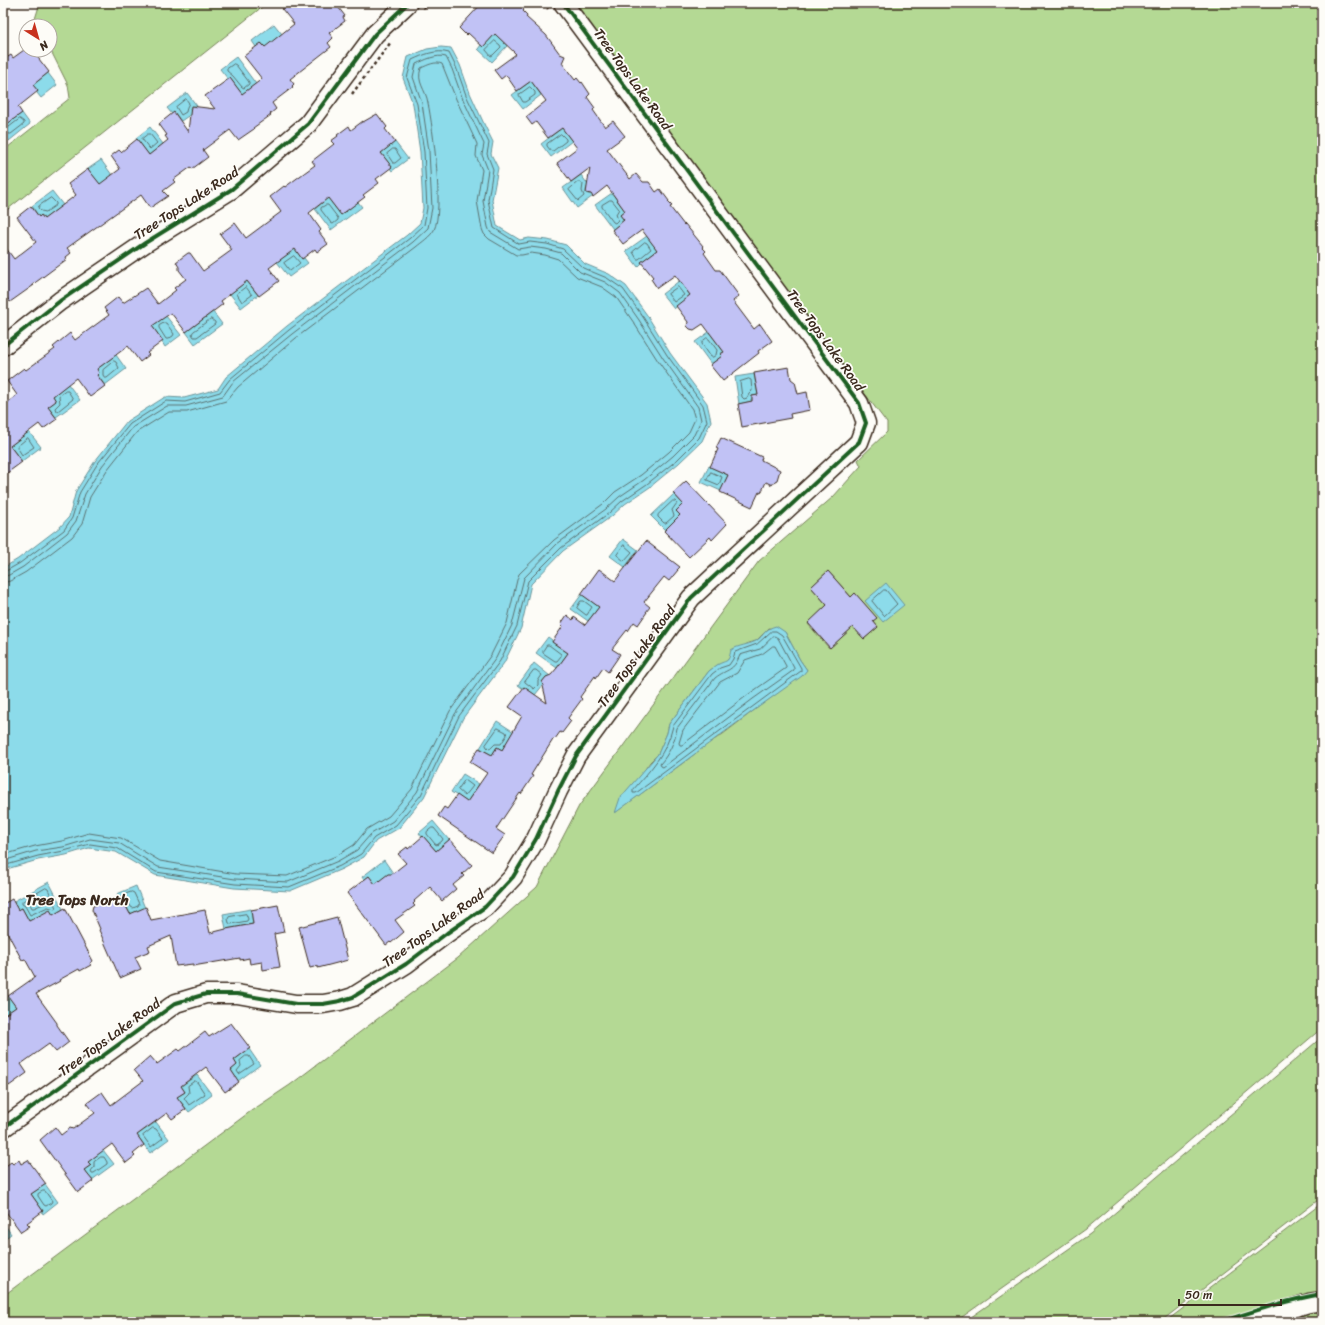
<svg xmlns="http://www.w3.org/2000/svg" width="1325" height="1325" viewBox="0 0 1325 1325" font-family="Sriracha,sans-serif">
<rect width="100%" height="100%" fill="#fdfcf7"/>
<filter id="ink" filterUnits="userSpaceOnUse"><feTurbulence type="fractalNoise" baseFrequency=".025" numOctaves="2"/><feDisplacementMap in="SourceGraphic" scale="8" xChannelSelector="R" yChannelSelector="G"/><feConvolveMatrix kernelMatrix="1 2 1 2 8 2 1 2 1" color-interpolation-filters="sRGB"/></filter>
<g filter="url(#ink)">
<path fill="#b4d994" stroke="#788259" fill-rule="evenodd" d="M40,3H267L3,213V151L70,98L68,85L50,49V26H38L35,19Z
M569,3H1322V1028L1086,1229L955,1322H3V1296L251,1111L290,1085L458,958L537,887L579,806L759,561L833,497L861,466L858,460L887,432V423ZM828,571L851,597L876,618L873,621L878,627L864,639L853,627L829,648L808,624L827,605L811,587ZM769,628L785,632L800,660L807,670L723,734L706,745L687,760L616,812L650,762L658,754L667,733L669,724L709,671L718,665L726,662L729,658L748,643L756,641Z
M1322,1037V1197L1160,1322H964L1090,1234Z
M1322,1203V1322H1165Z"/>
<path fill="#8cdbea" stroke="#6c9498" d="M274,24L282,34L275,39L278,42L267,50L262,43L256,47L252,41Z
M495,34L507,46L492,62L478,49L481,45L483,47Z
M441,47L451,48L460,65L470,93L485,126L493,142L491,154L498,168L492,200L497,226L520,240L529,238L548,240L566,245L585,264L609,274L626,286L647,315L670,353L707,403L711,421L702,441L679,463L650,487L625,504L612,516L563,551L531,584L521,628L504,663L463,718L424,797L399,828L376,841L364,857L342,869L290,891L234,888L155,875L116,852L89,848L66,855L38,860L3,870V568L18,559L60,527L69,517L76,491L95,461L127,421L165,397L184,398L218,389L226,377L287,326L407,235L420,223L423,208L420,152L413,104L403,78L408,57L427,49Z
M236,57L256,84L242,94L230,78L228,79L220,69Z
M48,73L57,85L41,98L37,93L38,91L33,85Z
M531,81L541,95L523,109L512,95Z
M187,93L197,106H193L190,108L191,114L181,121L175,113L172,114L167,108Z
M22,113L30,124L9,141L3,132V127Z
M150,127L163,144L149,155L136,138Z
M562,128L572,141L551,157L541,144Z
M395,142L408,159L392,171L390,168L392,167L381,153Z
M101,160L112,175L101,186L88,169Z
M581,175L589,186L587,187L586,191L588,194H591L593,196L577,208L563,188Z
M52,191L63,205L44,219L42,215L39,217L32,206Z
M612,193L625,211L620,215L624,220L613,229L595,205Z
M328,198L341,215L358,202L362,207L331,230L315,209Z
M647,236L657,250L641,262L642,263L638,267L626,251Z
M295,249L302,259L304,258L308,263L289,277L277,262Z
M247,281L258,295L241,308L230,294Z
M679,281L690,295L674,309L662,294Z
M213,312L222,324L195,344L186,332Z
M166,316L181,335L165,347L162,342L163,341L152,326Z
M709,332L724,352L720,354L722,356L711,364L695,342Z
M116,355L126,369L105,385L97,375L99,373L97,369Z
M754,374L758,395L752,396V401L739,404L735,377Z
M68,384L80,400L56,417L48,407L56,401L53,396Z
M29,432L41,447L22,461L10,446Z
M709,466L728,475L721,491L701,482Z
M674,494L683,504L676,511L680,515L665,530L651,516Z
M623,539L638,550L625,567L610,556Z
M886,583L904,605L883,622L865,601Z
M582,594L599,607L588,621L571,609Z
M776,626L785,632L800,660L807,670L802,676C739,720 678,767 615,813L620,798L658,754L667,733L669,724L709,671C712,669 714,667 717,665C728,659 728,664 731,650C739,645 748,645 756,641C765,635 764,629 776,626Z
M548,637L552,640V642L568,653L557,668L536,653Z
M534,663L550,676L546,677L542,682L543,685L535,695L524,687L522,688L518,685Z
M497,721L514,732L502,750L497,747L492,755L480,748Z
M463,774L479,784L467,802L451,792Z
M433,821L449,840L436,851L423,836L422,837L419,833Z
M384,860L393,873L377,886L369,876L364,880L362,877Z
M49,882L63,909L53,915L29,921L22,908L18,910L14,901Z
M136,886L145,908L130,914L125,903H124L121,897L119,898L117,894Z
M251,909L253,924L226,929L223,914Z
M3,988L16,1007L3,1016Z
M249,1049L260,1065L238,1081L231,1070L237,1065L234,1060Z
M197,1075L212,1095L189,1112L177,1097L185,1092L181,1086Z
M156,1122L169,1139L150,1153L137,1135Z
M103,1150L114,1164L92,1180L84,1170L90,1166L88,1162Z
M45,1184L58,1202L43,1214L42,1212L43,1211L31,1194Z
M3,1222L11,1234L3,1240Z"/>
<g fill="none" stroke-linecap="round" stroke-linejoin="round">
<path stroke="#5b7170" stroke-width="1" d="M495,41L500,45L501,47L493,55L491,56L486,50Z
M234,64L236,65L249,82V84L244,88L242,87L233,76L227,71V69Z
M530,87L535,92V95L525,102H523L519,95Z
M186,99L189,103L187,107L186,112L181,115L176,107Z
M20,119L24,122V124L11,134H9L7,131V129Z
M148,134H150L157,143L150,149L149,148L142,139Z
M561,134L566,139V141L553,151H551L547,146V144Z
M393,149H395L401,158L395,163H393L387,154Z
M578,182H580L583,184L582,191L584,196L578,201L569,190Z
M51,198L56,203V205L46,212L41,211L38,208L39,206Z
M610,200H612L619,209L616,214L618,220L615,223L613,222L602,207V205Z
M326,205H328L338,218V220L333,224L331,223L321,210V208Z
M645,242L647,243L651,249L639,259H637L633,252Z
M294,256L300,263L290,271L284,263Z
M246,287L252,295L242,302L237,294Z
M678,287L684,295L674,302L668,294Z
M211,319L215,322V324L197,337H194L192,334L193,332Z
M164,323H166L174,334L173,336L168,339H166L159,328V326Z
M707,338L709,339L717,350L716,355L713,357H711L702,344V342Z
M114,361L116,362L119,368L107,378H105L103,375V370Z
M749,379L751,380L752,391L749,394L747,398L744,399L742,397L740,382Z
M66,391H68L73,399L58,411H56L55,408L60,403L59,396Z
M28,438L34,447L22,455L17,447Z
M711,472L722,477L719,485L707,480Z
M673,501H675L677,503L672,510L674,516L666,523H664L658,517V515Z
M624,545L632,552L624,561L617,555Z
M3,571H6L20,563L64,530L72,518L80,492L98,463L130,424L166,401L185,402L220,392L230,379L289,330L410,238L424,225L427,208L424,152L417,104L407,78L412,60C423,55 436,49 449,53L456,67L466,95L489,143L487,154L493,169L488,200L494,228L519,244L530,242L547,244L563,249L583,268L607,278L623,289L643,317L667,355L703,405L707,421L699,438L677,460L647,484L622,501L609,513L561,548L528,581L517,626L500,661L459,716L421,795L396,825L374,838L361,854L340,866L289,887L235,884L156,872L117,848L90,844L64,851L38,856L3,866
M3,577L9,575L23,567L67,533L76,521L85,494L102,466L133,427L167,406H186L223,396L233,382L292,334L413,242L428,228L432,208L429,151L422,103L413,77L416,64C425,60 436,54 446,57L452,69L462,97L484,144L482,155L488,170L483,201L488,227L490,232L518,249L530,247L546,249L561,253L580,272L605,282L620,293L639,320L663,358L698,407L701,420L694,435L673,456L644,480L619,497L606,509L557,544L524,578L512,625L496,658L455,714L417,792L393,821L371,834L357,850L338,861L288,882L235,879L158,867L119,843L90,839L63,847L36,851L3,861
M3,583L10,581L26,572L72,537L82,524L90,497L107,470L137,432L169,412H187L226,401L238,387L296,338L416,247C422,242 430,237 434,230C444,210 433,128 428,103C426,89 416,83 421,68C428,65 435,61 442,64L456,99L477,144L476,156L482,170L477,201L482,229L484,234L489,239L516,255H522L531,253L545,255L558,259L577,277L602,287L616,297L634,323L658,361L692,409L695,419L689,432L669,452L641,475L615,492L603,504L554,540L519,574L517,580L507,623L491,655L450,711L412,789L389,816L367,829L354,845L336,856L287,876L236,874L160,861L121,838L89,833L62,841L35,846L3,855
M884,590H886L897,604L884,616L872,601Z
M581,601H584L592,607L587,615H586L577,608Z
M772,631H776L782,635L801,668V671L636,793H633V790C650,770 667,753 673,726L712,674L720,668L729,665L733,659L735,652L757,644Z
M774,636L778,638L794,668V670L753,699L663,767L661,766L660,764C669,754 675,741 677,728L715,678C728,668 733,672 740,655L760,649Z
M547,645H549L561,654V656L557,661H555L543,653V651Z
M773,646H775L786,666V668L749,694L682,745H680L679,743L683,730L720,682L737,673L745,660L762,654Z
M534,670H536L542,675L538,681V685L534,689L525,682Z
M498,728L506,732L507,735L501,744H495L491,748L489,749L487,747L486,745Z
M465,780L473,786L465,796L458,790Z
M432,828H434L443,839L442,841L437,845L435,844L427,834V832Z
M46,888L48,889L56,908L55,909L48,907L30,915L25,906L22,904V902Z
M132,892L134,893L139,904L138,906L133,908L131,907L125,896L126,894Z
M44,895L47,899V902L34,908H32L30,904L31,902Z
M246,914L248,919L247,921L231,924L229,923L228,919L229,917Z
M246,1056H249L254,1064L239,1074L237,1071L241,1066L240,1061Z
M195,1081L197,1082L205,1094L189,1105L184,1098L189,1093L188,1086Z
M153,1128L156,1129L163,1138L151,1147L143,1136Z
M101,1157H104L107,1162V1164L94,1173H92L91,1171L94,1167V1162Z
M43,1191H45L52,1201L51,1203L46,1206L44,1205L38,1196V1194Z"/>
</g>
<path fill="#c1c2f5" stroke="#3b2a1e" d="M290,3H335L345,16L343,17L345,21L329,33L333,38L328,43L331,47L290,79L294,84L292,86L293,87L272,103L276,109L270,114L271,115L253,128L254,129L238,140L230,130L203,150L208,157L192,169L191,167L173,180L175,182L163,191L168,196L150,208L141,195L67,248L71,253L66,257L67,259L32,285H34L10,302L3,293V244L14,259L36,242L17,217L31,206L39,217L41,215L44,219L76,195L68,184L88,169L100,184L120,169L111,156L119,150L121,152L137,139L149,155L168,140L165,136L167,135L159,124L174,112L188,132L191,106L215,109L205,96L230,78L242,94L262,79L244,56L261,43L265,47L294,24L282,9Z
M482,3H517L524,10L523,11L527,15L526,17L546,35L560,54L565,56L562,63L575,80L577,78L581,83L582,82L590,94L587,97L595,108L593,110L605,127L613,121L625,136L607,149L630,179L636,174L643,182H649L656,192L660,189L669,201L668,202L672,206L670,207L684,225L685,224L703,246L702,247L706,251L704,253L716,270H720L739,296L733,301L754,329L760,324L772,341L758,351L759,353L723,381L710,365L722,356L720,354L724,352L703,324L694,330L690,329L687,326L688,322L676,306L690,295L675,275L657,288L651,279L653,277L641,262L657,250L642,230L623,244L612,230L624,220L620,215L625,211L607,186L593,197L591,194L586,193L590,168L571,182L557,163L577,148L562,128L548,138L536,122L532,125L526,117L546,101L531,81L517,91L506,75L501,79L494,70L516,54L495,34L483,47L468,33L466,35L459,28Z
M24,50H32L49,72L33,85L38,91L18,107L22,113L3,127V60L11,55L13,58Z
M377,114L387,127L385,129L395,142L381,153L392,167L376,179L379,183L363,195L365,197L341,215L328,198L309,213L321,230L319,232L328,244L317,252L315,249L302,259L295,249L269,268L279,281L259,296L247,281L221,301L223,304L186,332L171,313L152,326L163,341L147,353L149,355L140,362L128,346L97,369L99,373L97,375L105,386L90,397L76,378L53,396L56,401L48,407L57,419L43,429L39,424L10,446L22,462L3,476V406L17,395L7,381L24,368L26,370L55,349L53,347L70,333L75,340L109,315L104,308L118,297L123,303L146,288L158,304L176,290L174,288L186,279L179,270V267L176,262L188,253H190L203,271L232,250L220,234L235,223L246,238L281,212L270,197L284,186L285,187L315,165L312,161L334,144L331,141L338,136L337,135L349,126L351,130L363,121V122Z
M789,367L791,379L795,382L798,394L807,392L810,410L790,414L791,418L742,427L738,404L752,401V396L758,395L754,373Z
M721,438L762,457L761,460L780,470L777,480L775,481L772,485L766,482L761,493L759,492L752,507L720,492L728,475L710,467L718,449L716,448Z
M686,481L727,524L712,540L710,537L689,557L664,531L680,515L676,511L683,504L673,493Z
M646,541L680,567L677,570H678L669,581L664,577L644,602L650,607L646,612H647L638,625L634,622L628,631L627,630L612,649L620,654L617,659L608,672L603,668L596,678L595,676L580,697L582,699L568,718L571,721L562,733L560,732L555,739L554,738L531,775L533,776L521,794L520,793L496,829L505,835L492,853L438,816L444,807L447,809L457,795L467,802L487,773L470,762L479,748L492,755L497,747L502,750L522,716L509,707L524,687L547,703L542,682L546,677L551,675L557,668L568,653L552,642L563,626L561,624L567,615L573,620L574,617L585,625L599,607L581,594L599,569L615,581Z
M828,571L851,597L855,593L877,618L873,621L878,627L864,639L853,627L830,648L808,623L827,605L811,587Z
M423,836L436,851L450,839L472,865L462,874L464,876L453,885L456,889L442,901L430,887L414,901L415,902L413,904L415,906L395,920L404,932L391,943L390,942L386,945L347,893L369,876L375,884L388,874H392L406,863L398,854L407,847L408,849Z
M121,897L130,914L146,907L151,920L205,910L210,933L226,929L253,924L251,910L278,905L284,932L274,934L280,967L263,970L262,962L250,964L249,958L240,960V958L193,966V964L176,966L171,936L148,946L150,951L135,957L141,969L120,978L99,930L100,929L92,910L93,906L100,903L103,905Z
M12,899L18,910L22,908L29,921L50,910L53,915L65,908L93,961L90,963L91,965L80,971L79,969L59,980L60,981L36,994L57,1023V1025L69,1042L56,1052L49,1044L21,1064L27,1073L9,1086L3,1077V1016L16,1007L8,996L35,977L25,959L22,960L7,932L3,934V904Z
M337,917L348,960L318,968V966L310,968L299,927Z
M231,1023L250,1048L234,1060L237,1065L231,1070L239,1082L225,1092L206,1067L181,1086L185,1092L177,1097L186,1109L172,1119L167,1113L137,1135L144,1145L133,1154L135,1156L126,1163L112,1144L88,1162L91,1165L84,1170L93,1181L78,1192L40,1140L55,1127L61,1135L70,1128L73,1129L95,1113L87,1103L102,1092L111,1105L143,1081L134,1070L150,1056L157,1064L178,1049L180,1051L205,1032L209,1037Z
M19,1160L21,1164L28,1160L46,1184L31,1194L43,1211L27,1223L30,1226L21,1232L3,1208V1168L11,1162L13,1164Z"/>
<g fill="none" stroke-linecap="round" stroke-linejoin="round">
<defs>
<path id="minor" d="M3,346L60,301L145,243L232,189L308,124L375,34L408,3
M3,1128L176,1003L206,994H237L296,1004H323L340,1001L353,997L406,964L447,933L485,907L513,877L536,839L558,791L576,756L691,598L859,442L866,423L859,403L563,3
M1247,1322L1309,1303L1322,1301"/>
</defs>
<use href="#minor" stroke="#3b2a1e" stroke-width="21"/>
<path stroke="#3b2a1e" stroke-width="2.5" stroke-dasharray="3 3" stroke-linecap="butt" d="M544,3L548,9
M423,8L429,3
M352,94L391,42"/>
<use href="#minor" stroke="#fdfcf7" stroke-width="18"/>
<defs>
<path id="cycleway" d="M3,346L60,301L145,243L232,189L308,124L375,34L408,3
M3,1128L176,1003L206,994H237L296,1004H323L340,1001L353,997L406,964L447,933L485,907L513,877L536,839L558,791L576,756L691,598L859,442L866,423L859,403L563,3
M1220,1322C1254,1311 1287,1300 1322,1294"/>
</defs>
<use href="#cycleway" stroke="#fdfcf7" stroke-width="6"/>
<use href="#cycleway" stroke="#1b5e20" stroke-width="4"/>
</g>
</g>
<g text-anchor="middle" stroke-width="3.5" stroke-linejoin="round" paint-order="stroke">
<g font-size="14" fill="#3b2a1e" stroke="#fdfcf7">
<text transform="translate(633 79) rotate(54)" y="5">Tree Tops Lake Road</text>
<text transform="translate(186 203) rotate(-33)" y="5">Tree Tops Lake Road</text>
<text transform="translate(826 340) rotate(54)" y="5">Tree Tops Lake Road</text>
<text transform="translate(636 656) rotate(-54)" y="5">Tree Tops Lake Road</text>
<text transform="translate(433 928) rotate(-36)" y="5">Tree Tops Lake Road</text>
<text transform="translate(109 1037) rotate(-36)" y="5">Tree Tops Lake Road</text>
</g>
<g font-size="15" font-weight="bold" fill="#3b2a1e" stroke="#fdfcf7">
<text x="77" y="905">Tree Tops North</text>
</g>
</g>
<rect width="1325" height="1325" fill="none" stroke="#fdfcf7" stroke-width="16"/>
<rect x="8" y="8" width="1309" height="1309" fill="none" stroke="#3b2a1e" stroke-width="1.5" filter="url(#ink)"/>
<g transform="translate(38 38) rotate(143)"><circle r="19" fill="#fdfcf7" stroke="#afa8a0"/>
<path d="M0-3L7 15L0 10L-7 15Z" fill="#c8321e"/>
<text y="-6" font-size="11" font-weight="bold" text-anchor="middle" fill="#3b2a1e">N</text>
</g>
<path d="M1179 1299v6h102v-6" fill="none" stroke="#3b2a1e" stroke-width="2"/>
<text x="1185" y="1299" font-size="12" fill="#3b2a1e" stroke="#fdfcf7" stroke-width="3" paint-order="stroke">50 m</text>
</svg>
